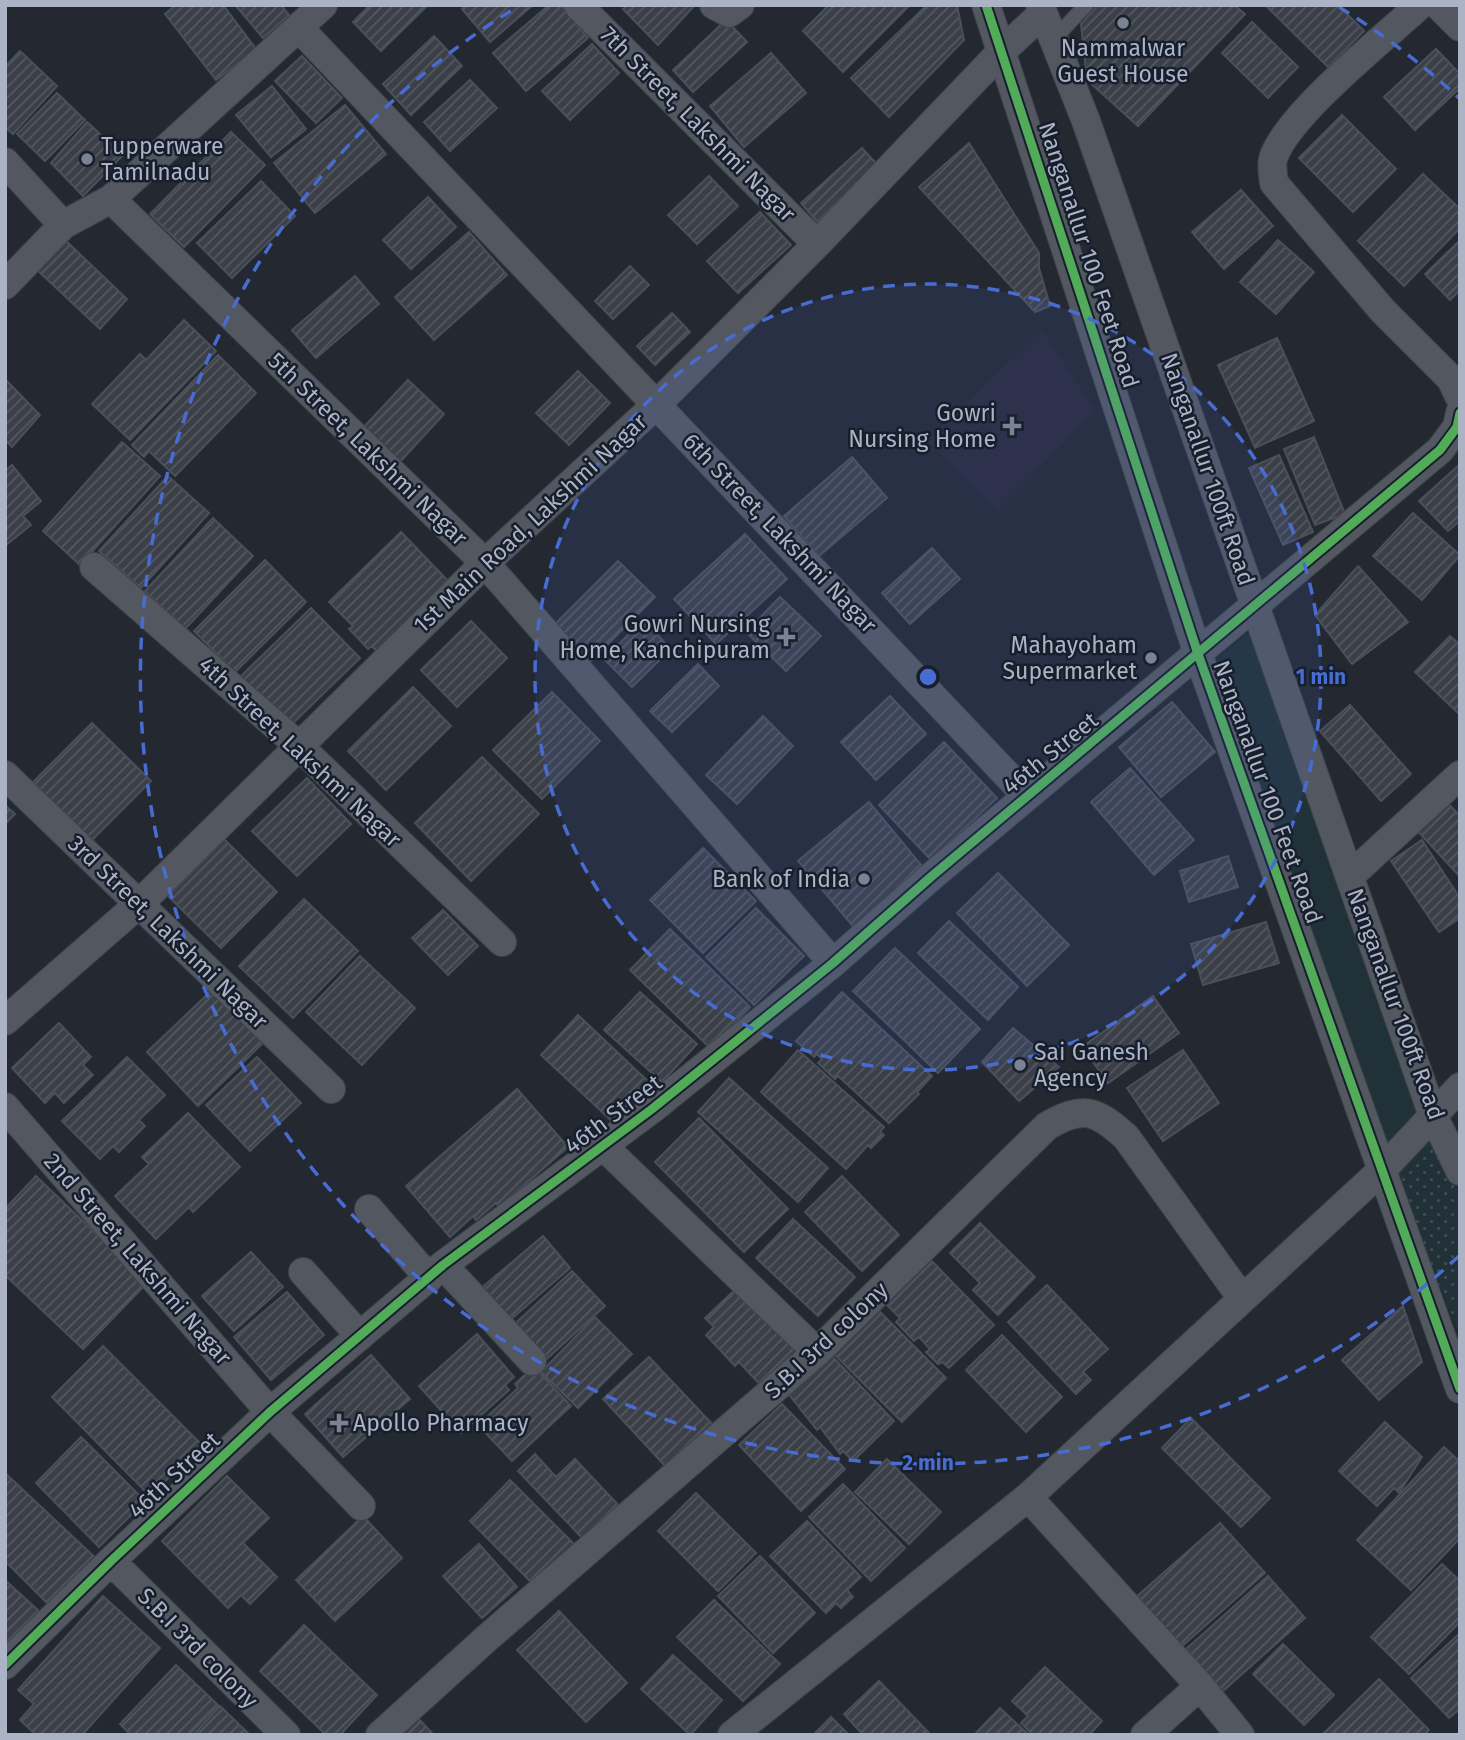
<svg xmlns="http://www.w3.org/2000/svg" width="1465" height="1740" viewBox="0 0 1465 1740" font-family="'Fira Sans',sans-serif">
<defs>
<pattern id="garden-dots" width="8" height="8" patternUnits="userSpaceOnUse" patternTransform="scale(1.75)"><rect width="8" height="8" fill="#203237"/><path d="M2 2h.1M6 6h.1" fill="none" stroke="#3e4d52" stroke-width="1.8" stroke-linecap="round"/></pattern>
<pattern id="building-hatch" width="6" height="6" patternUnits="userSpaceOnUse" patternTransform="scale(1.75)"><rect width="6" height="6" fill="#3b3f48"/><path d="M-1 1l2-2M0 6l6-6M5 7l2-2" fill="none" stroke="#555861"/></pattern>
</defs>
<rect width="100%" height="100%" fill="#232831"/>
<path fill="#2b2938" d="M1042,330L1095,411L998,511L927,441Z"/>
<path fill="#203237" d="M1254,629L1422,1113L1385,1152L1213,662Z"/>
<path fill="url(#garden-dots)" d="M1432,1134L1460,1195V1336L1393,1172Z"/>
<path fill="url(#building-hatch)" stroke="#4a505a" stroke-width="2" d="M176,5H223L256,49L216,80L165,14Z
M235,5H281L289,15L263,38Z
M370,5H428L381,51L353,22Z
M466,5H533L490,42L462,9Z
M549,5H561L588,38L526,91L493,53Z
M628,5H695L658,45L623,9Z
M829,5H910L843,72L803,31Z
M927,5H957L964,40L889,117L851,78Z
M1098,5H1234L1245,14L1138,126L1087,80L1081,24Z
M1269,5H1338L1364,31L1328,67L1267,7Z
M726,20L747,42L693,92L673,70Z
M1252,22L1298,67L1268,98L1222,53Z
M434,36L462,66L411,115L383,84Z
M592,44L619,73L570,120L542,91Z
M1436,49L1460,74V88L1415,130L1384,97Z
M20,51L57,86L13,134L5,127V67Z
M771,53L806,93L744,147L710,106Z
M302,56L342,98L316,123L275,81Z
M470,80L497,108L450,151L424,122Z
M272,86L306,129L271,157L236,115Z
M57,93L85,120L45,161L17,134Z
M345,105L386,154L315,213L274,163Z
M1342,115L1396,169L1353,212L1299,158Z
M87,122L123,155L83,196L51,163Z
M231,132L265,165L184,247L150,214Z
M969,143L1039,253V268L1050,306L1035,312L919,187Z
M862,148L882,170L821,226L801,203Z
M1423,174L1460,209V228L1404,286L1358,241Z
M709,176L738,206L697,244L668,215Z
M261,181L295,216L232,278L197,243Z
M1241,190L1273,226L1224,269L1192,232Z
M428,197L456,227L411,269L383,240Z
M760,212L791,245L738,293L707,261Z
M469,232L507,275L434,340L395,297Z
M64,239L127,299L100,329L36,269Z
M1278,240L1314,272L1276,314L1240,282Z
M1460,240V290L1450,300L1425,274Z
M630,266L649,285L613,319L595,301Z
M355,276L379,304L316,358L292,330Z
M672,313L690,332L655,365L637,346Z
M184,320L216,351L130,440L92,404L140,354L146,360Z
M1277,338L1314,421L1255,448L1218,365Z
M218,355L256,393L175,476L149,451L144,457L132,445Z
M578,371L610,403L569,445L536,413Z
M5,379L40,415L12,447L5,440Z
M408,380L444,414L397,465L360,431Z
M1314,437L1345,514L1315,525L1284,449Z
M122,442L160,476L80,565L43,531Z
M1279,455L1313,532L1283,545L1249,468Z
M852,457L887,498L819,556L784,516Z
M1460,464V521L1448,531L1419,501Z
M12,465L41,501L23,516L31,525L5,546V471Z
M168,476L209,513L141,588L99,551Z
M1413,513L1460,555L1422,600L1373,556Z
M213,518L253,556L185,629L145,591Z
M401,532L452,585L380,655L372,646L368,649L349,629L353,626L329,602Z
M745,534L787,579L716,644L674,599Z
M932,548L960,579L910,624L882,593Z
M265,560L306,602L235,672L194,631Z
M618,561L655,597L590,662L553,626Z
M1358,566L1408,622L1352,664L1315,615Z
M780,597L821,636L786,671L746,632Z
M311,608L360,658L288,728L239,678Z
M643,620L671,649L632,687L604,659Z
M471,621L507,658L457,707L421,670Z
M1450,636L1460,645V715L1415,672Z
M698,664L719,686L672,732L650,711Z
M413,687L451,726L386,790L348,751Z
M552,692L600,741L542,799L493,750Z
M890,696L926,734L876,780L841,742Z
M1172,702L1215,752L1161,797L1119,747Z
M1350,705L1411,774L1381,801L1320,731Z
M763,716L793,746L737,804L706,775Z
M92,723L151,781L92,840L33,782Z
M944,742L997,798L931,860L879,805Z
M482,757L539,814L471,881L415,823Z
M1130,768L1194,840L1154,875L1091,802Z
M307,778L351,824L297,876L252,831Z
M1443,798L1460,816V877L1413,826Z
M869,802L927,872L857,931L798,861Z
M5,805L15,814L5,824Z
M224,839L277,892L221,948L168,896Z
M1422,840L1460,898V918L1439,932L1391,861Z
M703,848L756,901L703,953L650,900Z
M1228,856L1238,887L1189,902L1180,871Z
M998,873L1069,945L1027,986L957,913Z
M304,899L358,951L293,1018L239,966Z
M756,908L804,956L754,1005L706,957Z
M443,910L478,946L448,975L412,938Z
M949,921L1018,987L988,1020L918,953Z
M1266,922L1279,963L1203,985L1191,944Z
M670,929L750,1007L710,1048L630,970Z
M895,948L980,1029L938,1073L853,991Z
M360,956L415,1008L362,1065L306,1012Z
M212,990L263,1043L198,1106L147,1052Z
M640,992L697,1044L662,1082L604,1030Z
M842,992L932,1076L917,1092L919,1094L889,1123L838,1076L835,1079L818,1063L822,1059L817,1054L814,1057L796,1041Z
M1153,996L1179,1033L1108,1083L1082,1047Z
M578,1015L651,1084L614,1123L541,1055Z
M59,1023L91,1057L83,1065L93,1075L64,1103L55,1093L45,1103L12,1068Z
M1013,1028L1059,1067L1019,1101L982,1062Z
M798,1050L884,1127L880,1132L884,1135L871,1148L868,1145L846,1169L761,1092Z
M1183,1050L1219,1103L1163,1141L1127,1088Z
M127,1057L165,1095L139,1120L145,1126L119,1152L113,1146L100,1159L62,1121Z
M257,1057L301,1103L250,1151L206,1105Z
M729,1078L828,1168L798,1202L698,1112Z
M517,1089L568,1147L499,1207L496,1203L476,1220L473,1216L450,1237L406,1186Z
M188,1113L240,1167L193,1212L189,1207L156,1239L115,1196L149,1164L142,1157Z
M699,1118L788,1209L744,1252L655,1162Z
M36,1176L147,1283L83,1349L5,1275V1209Z
M842,1176L899,1235L862,1271L805,1212Z
M793,1219L855,1277L818,1316L756,1258Z
M980,1223L1035,1277L998,1315L973,1290L980,1283L950,1253Z
M543,1236L570,1268L508,1322L480,1289Z
M251,1252L283,1287L234,1331L202,1296Z
M924,1253L994,1325L949,1368L942,1362L938,1364L926,1352L930,1349L919,1337L914,1341L896,1322L900,1318L879,1297Z
M572,1271L605,1306L540,1365L508,1330Z
M741,1284L806,1353L766,1391L739,1362L735,1366L706,1335L714,1327L705,1318Z
M1047,1285L1108,1349L1083,1372L1091,1380L1076,1394L1008,1322Z
M287,1292L324,1335L271,1380L234,1337Z
M1403,1306L1422,1362L1379,1400L1342,1360Z
M876,1308L946,1378L902,1422L832,1352Z
M595,1317L632,1354L578,1408L541,1372Z
M477,1334L514,1377L505,1385L509,1390L461,1433L419,1386Z
M1002,1335L1062,1397L1026,1432L966,1370Z
M103,1346L202,1445L150,1496L52,1397Z
M828,1352L894,1421L853,1461L843,1451L840,1454L820,1427L817,1430L787,1392Z
M371,1355L410,1399L343,1457L305,1414Z
M649,1357L714,1426L668,1469L603,1399Z
M534,1367L571,1406L512,1461L478,1425L518,1388L515,1384Z
M782,1404L845,1469L801,1511L739,1445Z
M1191,1418L1270,1498L1241,1527L1162,1448Z
M1385,1422L1422,1457L1399,1493L1394,1488L1377,1506L1339,1471Z
M81,1437L145,1501L99,1547L36,1483Z
M1444,1447L1460,1462V1538L1411,1590L1357,1540Z
M535,1454L556,1477L575,1459L622,1509L587,1543L518,1471Z
M887,1459L941,1512L909,1544L855,1492Z
M5,1473L101,1563L53,1609L5,1561Z
M227,1476L269,1518L243,1543L277,1577L250,1604L241,1595L228,1608L162,1541Z
M510,1480L578,1548L537,1588L470,1521Z
M843,1484L905,1548L871,1581L809,1517Z
M696,1493L756,1553L718,1591L658,1531Z
M363,1516L402,1558L335,1621L296,1580Z
M807,1521L861,1577L847,1590L853,1597L841,1608L836,1603L826,1613L770,1556Z
M1220,1523L1265,1573L1181,1647L1136,1597Z
M479,1544L517,1587L482,1618L443,1576Z
M760,1556L815,1613L773,1653L718,1596Z
M1442,1564L1460,1581V1622L1409,1674L1371,1637Z
M1268,1576L1305,1618L1223,1691L1186,1649Z
M5,1580L39,1611L5,1644Z
M103,1596L160,1648L82,1735H36L20,1720L34,1704L18,1690Z
M714,1600L780,1664L743,1701L677,1637Z
M559,1611L627,1683L586,1722L517,1650Z
M304,1625L377,1695L340,1735H326L260,1671Z
M1460,1633V1709L1449,1718L1411,1678Z
M1283,1644L1334,1695L1304,1725L1253,1674Z
M673,1655L722,1700L690,1735L641,1689Z
M176,1665L218,1705L189,1735H131L120,1724Z
M1045,1667L1102,1721L1089,1735H1033L1021,1723L1028,1716L1012,1701Z
M1379,1679L1429,1730L1424,1735H1322Z
M879,1681L931,1735H863L844,1714Z
M220,1706L250,1735H193Z
M1000,1708L1029,1735H974Z
M415,1715L434,1735H395Z
M831,1717L849,1735H813Z"/>
<g fill="none" stroke-linecap="round" stroke-linejoin="round">
<defs>
<path id="service" d="M1054,39L1086,5"/>
<path id="minor" d="M578,5L817,244
M714,5L729,13L740,5
M986,5L1198,654L1460,1389
M1040,5L1086,121L1432,1113L1460,1171
M1420,5C1383,39 1290,113 1274,156C1271,163 1273,175 1274,183L1383,311L1451,379L1460,398
M1438,5L1460,27
M299,28L1027,796
M5,162L63,225
M111,199L485,563L833,963
M5,285L63,225L111,199L323,5
M94,567L298,745L502,942
M5,775L331,1089
M1350,876L1460,775
M5,1021L140,903L485,563L657,404L817,244L1002,51L1043,13
M5,1107L270,1412L361,1506
M603,1146L817,1352
M369,1209L429,1278
M443,1265L532,1361
M303,1272L360,1336
M1028,1497L1200,1686L1240,1735
M111,1561L286,1735
M5,1665L111,1561L270,1412L443,1265L652,1109L833,963L932,876L1440,450L1457,427L1460,413
M380,1735L487,1638L817,1352L1047,1126C1083,1105 1096,1110 1126,1137L1241,1297
M732,1735L1028,1497L1382,1170L1460,1087
M1145,1735L1200,1686"/>
</defs>
<use href="#service" stroke="#3f434a" stroke-width="16"/>
<use href="#minor" stroke="#3f434a" stroke-width="30"/>
<use href="#service" stroke="#525760" stroke-width="14"/>
<use href="#minor" stroke="#525760" stroke-width="28"/>
<defs>
<path id="cycleway" d="M986,5L1198,654L1460,1389
M5,1665L111,1561L270,1412L443,1265L652,1109L833,963L932,876L1440,450L1457,427L1460,413"/>
</defs>
<use href="#cycleway" stroke="#171e2c" stroke-width="13"/>
<use href="#cycleway" stroke="#51ab58" stroke-width="9"/>
</g>
<circle cx="928" cy="677" r="393" fill="#486cd2" fill-opacity=".12"/>
<g fill="none" stroke="#486cd2" stroke-width="3.5" stroke-dasharray="12 9">
<circle cx="928" cy="677" r="393"/>
<path d="M1459 1256A786 786 0 1 1 517 7M1339 7A786 786 0 0 1 1459 98"/>
</g>
<g fill="#7b8291" stroke="#171e2c" stroke-width="2.5">
<circle cx="1123" cy="23" r="7"/>
<circle cx="87" cy="159" r="7"/>
<path d="M1008.5 415.5h7v7h7v7h-7v7h-7v-7h-7v-7h7z"/>
<path d="M782.5 626.5h7v7h7v7h-7v7h-7v-7h-7v-7h7z"/>
<circle cx="1151" cy="658" r="7"/>
<circle cx="864" cy="879" r="7"/>
<circle cx="1020" cy="1065" r="7"/>
<path d="M335.5 1412.5h7v7h7v7h-7v7h-7v-7h-7v-7h7z"/>
</g>
<g text-anchor="middle" stroke-width="5" stroke-linejoin="round" paint-order="stroke">
<g font-size="23" fill="#abb3c5" stroke="#171e2c" text-anchor="end">
<text x="1123" y="56" text-anchor="middle">Nammalwar<tspan x="1123" dy="26">Guest House</tspan></text>
<text x="101" y="154" text-anchor="start">Tupperware<tspan x="101" dy="26">Tamilnadu</tspan></text>
<text x="996" y="421">Gowri<tspan x="996" dy="26">Nursing Home</tspan></text>
<text x="770" y="632">Gowri Nursing<tspan x="770" dy="26">Home, Kanchipuram</tspan></text>
<text x="1137" y="653">Mahayoham<tspan x="1137" dy="26">Supermarket</tspan></text>
<text x="850" y="887">Bank of India</text>
<text x="1034" y="1060" text-anchor="start">Sai Ganesh<tspan x="1034" dy="26">Agency</tspan></text>
<text x="353" y="1431" text-anchor="start">Apollo Pharmacy</text>
</g>
<g font-size="23" fill="#abb3c5" stroke="#171e2c">
<text transform="translate(698 124) rotate(45)" y="8">7th Street, Lakshmi Nagar</text>
<text transform="translate(1089 255) rotate(72)" y="8">Nanganallur 100 Feet Road</text>
<text transform="translate(368 449) rotate(44)" y="8">5th Street, Lakshmi Nagar</text>
<text transform="translate(1208 469) rotate(71)" y="8">Nanganallur 100ft Road</text>
<text transform="translate(530 523) rotate(-43)" y="8">1st Main Road, Lakshmi Nagar</text>
<text transform="translate(780 533) rotate(46)" y="8">6th Street, Lakshmi Nagar</text>
<text transform="translate(300 752) rotate(43)" y="8">4th Street, Lakshmi Nagar</text>
<text transform="translate(1050 753) rotate(-39)" y="8">46th Street</text>
<text transform="translate(1268 792) rotate(70)" y="8">Nanganallur 100 Feet Road</text>
<text transform="translate(168 932) rotate(44)" y="8">3rd Street, Lakshmi Nagar</text>
<text transform="translate(1396 1004) rotate(70)" y="8">Nanganallur 100ft Road</text>
<text transform="translate(613 1114) rotate(-37)" y="8">46th Street</text>
<text transform="translate(138 1259) rotate(49)" y="8">2nd Street, Lakshmi Nagar</text>
<text transform="translate(826 1340) rotate(-43)" y="8">S.B.I 3rd colony</text>
<text transform="translate(174 1475) rotate(-43)" y="8">46th Street</text>
<text transform="translate(198 1648) rotate(45)" y="8">S.B.I 3rd colony</text>
</g>
</g>
<circle cx="928" cy="677" r="10" fill="#486cd2" stroke="#171e2c" stroke-width="3.5"/>
<g font-size="21" text-anchor="middle" font-weight="bold" fill="#486cd2" stroke="#171e2c" stroke-width="5" stroke-linejoin="round" paint-order="stroke">
<text x="1321" y="684">1 min</text>
<text x="928" y="1470">2 min</text>
</g>
<rect width="1465" height="1740" fill="none" stroke="#abb3c5" stroke-width="14"/>
</svg>
